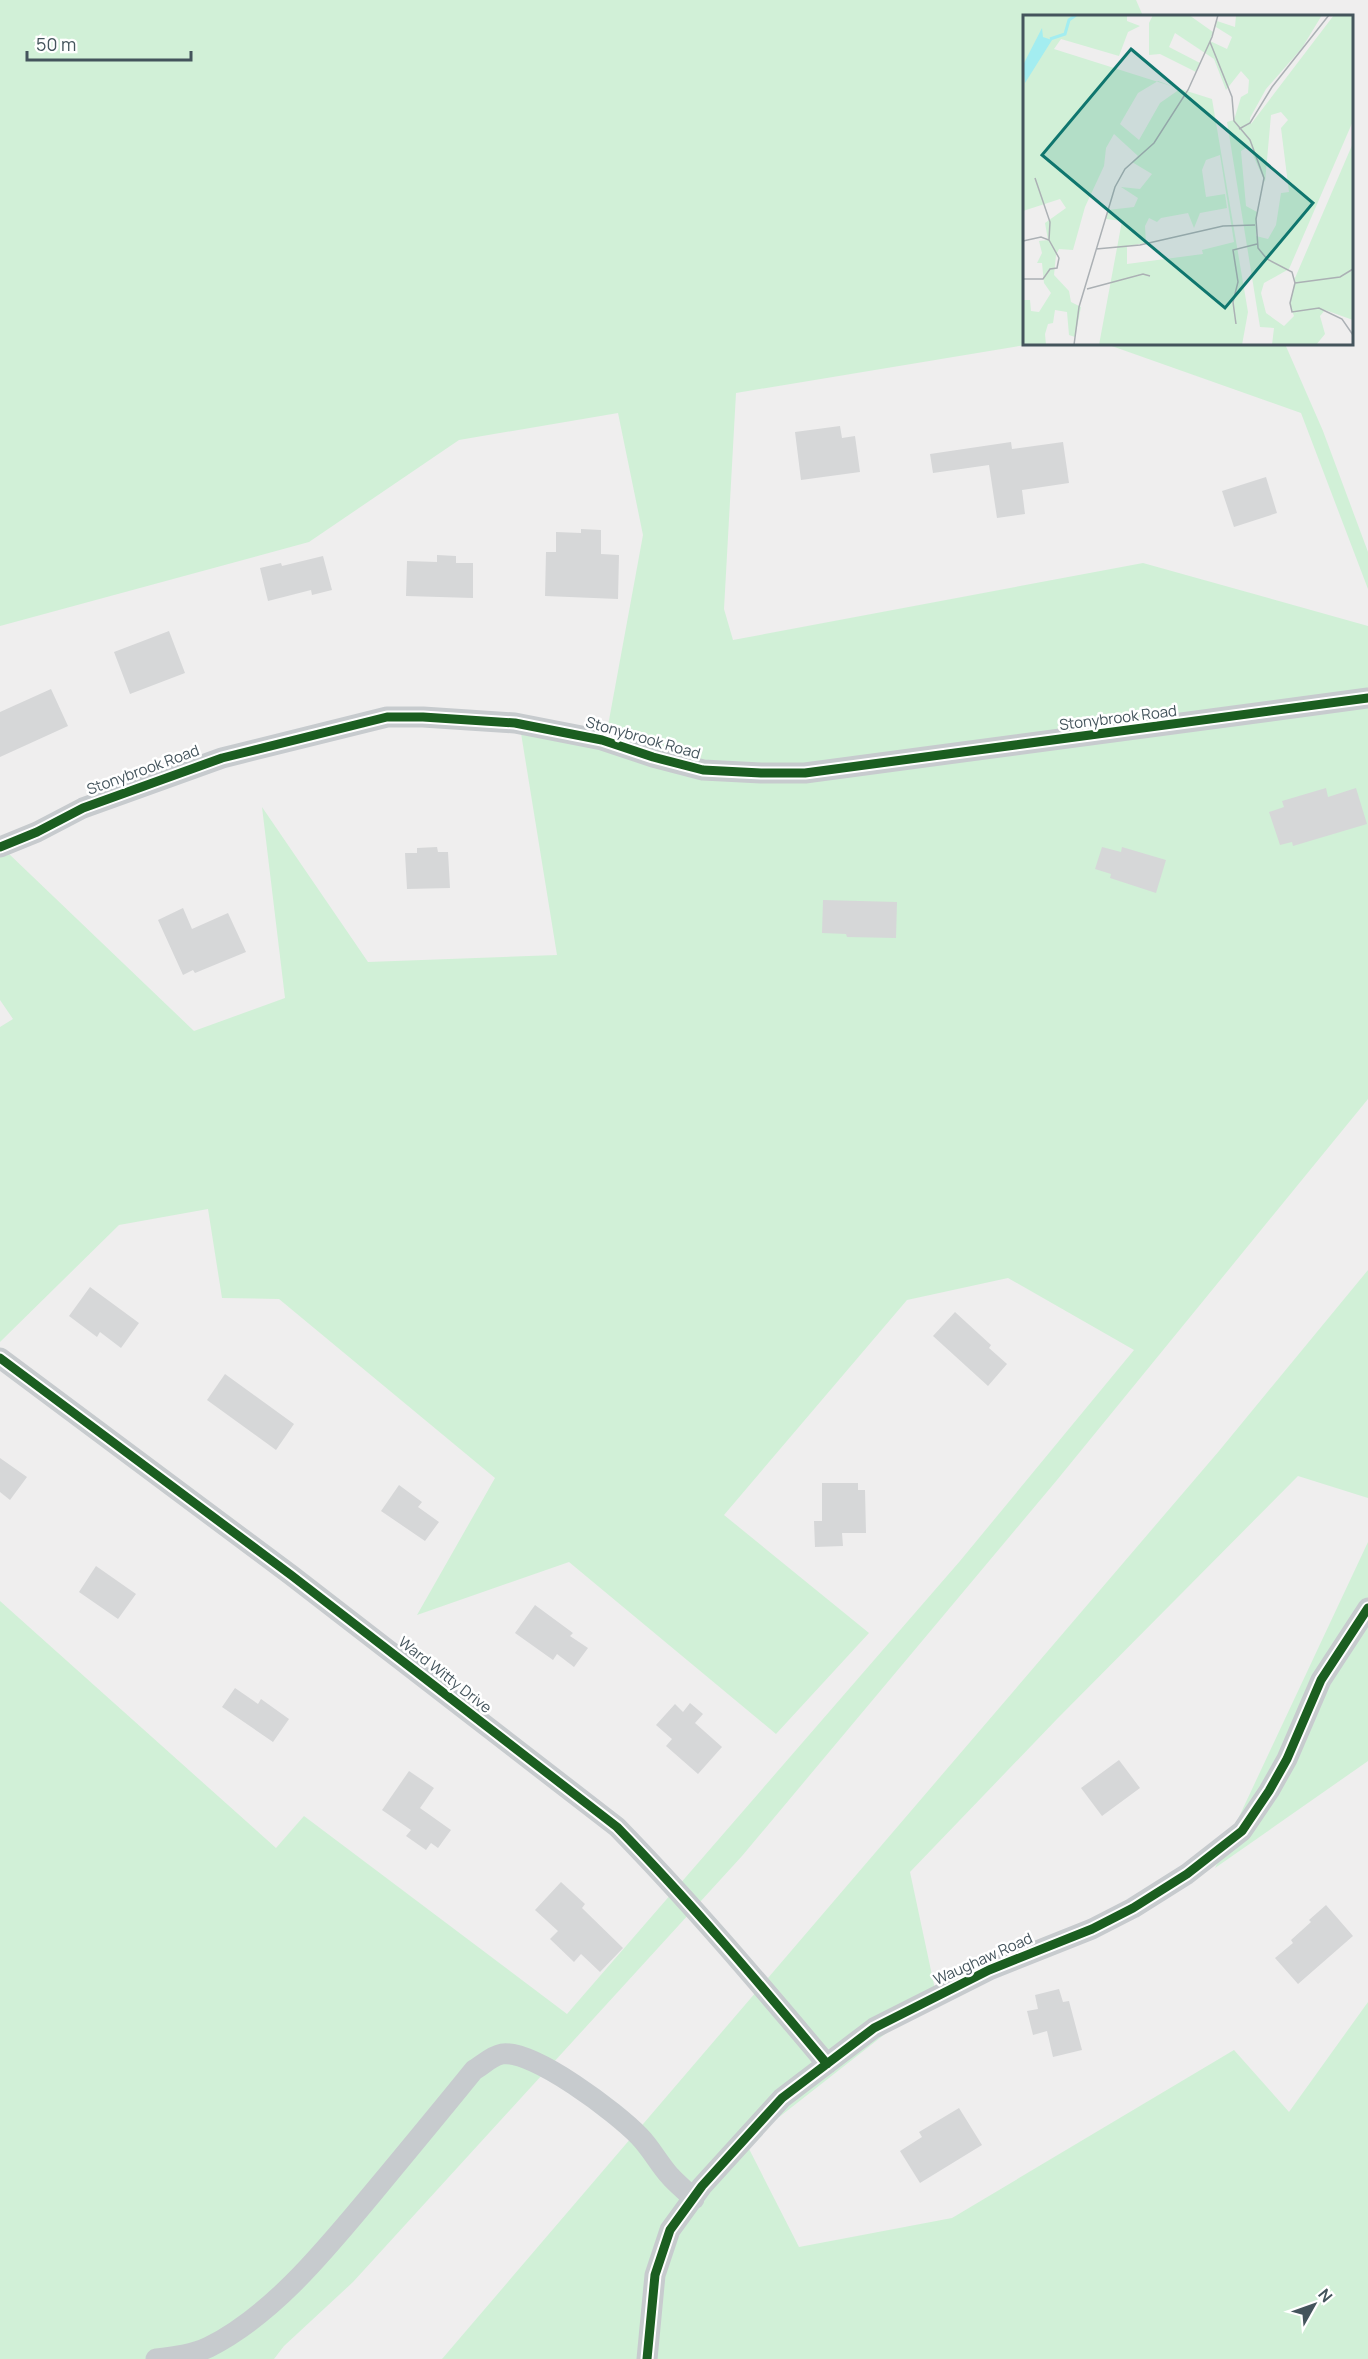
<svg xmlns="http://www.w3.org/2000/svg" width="1368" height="2359" viewBox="0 0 1368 2359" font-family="Manrope,sans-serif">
<rect width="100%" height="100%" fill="#efeeee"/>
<path fill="#d1f0d7" d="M0,0H1136L1143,16H1024V344H1031L736,393L724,609L733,640L1143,563L1368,626V1099L1057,1480L742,1856L353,2282L284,2346L274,2359H0V1601L276,1848L304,1816L567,2014L960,1561L1134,1350L1008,1278L907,1300L724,1515L869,1633L776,1734L569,1562L417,1615L495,1478L279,1299L222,1298L208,1209L119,1225L0,1342V1027L13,1019L0,1000V856L7,852L194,1031L285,998L262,807L368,962L557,955L520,727L605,742L643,535L618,413L459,440L309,542L0,626Z
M1106,344H1285L1323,431L1368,552V589L1301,413Z
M1368,1270V1498L1298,1476L1057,1719L910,1872L936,1994L746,2143L799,2247L952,2218L1234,2050L1289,2112L1368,2002V2359H442L1219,1451Z
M1368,1542V1761L1215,1868Z"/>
<path fill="#d6d7d8" d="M840,426L842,438L855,436L860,472L801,480L795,432Z
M1011,442L1012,449L1063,442L1069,483L1022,490L1025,514L997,518L989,465L933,473L930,454Z
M1266,477L1277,513L1234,527L1222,491Z
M581,529L601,530V554L619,555L618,599L545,596L546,552H556V532L581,533Z
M437,555L456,556V563H473V598L406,596L407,561L437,562Z
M323,556L332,590L312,595L311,590L268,601L260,568L281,563L282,566Z
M169,631L185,673L130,694L114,652Z
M51,689L68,726L0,757V712Z
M1326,788L1328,797L1356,788L1367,824L1293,846L1292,842L1280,845L1269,812L1284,807L1282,801Z
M437,847L438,852H448L450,888L407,889L405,853H417V848Z
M1102,847L1121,852L1122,847L1166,860L1156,893L1110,878L1111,874L1095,869Z
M823,900L897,902L896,938L847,937L846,934L822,933Z
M183,908L192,929L228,913L246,952L195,973L193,970L183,975L158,920Z
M90,1287L139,1323L121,1348L100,1332L97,1337L69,1316Z
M955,1312L991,1345L989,1348L1007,1364L988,1386L933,1336Z
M225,1374L294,1424L276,1450L207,1400Z
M0,1458L27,1477L10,1500L0,1492Z
M822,1483H858V1490H865L866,1533H842L843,1546L815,1547L814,1521H822Z
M399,1485L422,1502L418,1507L439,1522L425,1541L381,1511Z
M96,1566L136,1594L118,1619L79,1592Z
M535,1605L573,1633L570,1636L588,1648L574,1667L557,1654L553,1660L515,1633Z
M235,1688L258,1704L261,1699L289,1719L273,1742L222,1707Z
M690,1703L703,1714L695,1723L722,1747L698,1774L666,1746L672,1739L656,1725L675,1704L683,1712Z
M1119,1760L1140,1788L1102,1816L1081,1788Z
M409,1771L434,1788L420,1808L451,1830L438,1848L431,1843L426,1850L406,1836L411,1830L382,1810Z
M561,1882L585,1904L582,1908L623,1948L600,1972L581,1954L574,1962L550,1939L558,1931L535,1910Z
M1326,1905L1353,1936L1298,1984L1275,1958L1293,1943L1291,1940L1311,1922L1309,1920Z
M1059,1989L1063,2002L1069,2001L1082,2050L1053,2057L1047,2031L1033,2035L1027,2011L1038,2009L1035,1995Z
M959,2108L982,2145L920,2183L900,2151L922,2137L919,2132Z"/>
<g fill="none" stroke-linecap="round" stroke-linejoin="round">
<path stroke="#c7cbce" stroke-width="21" d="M0,847L37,832L83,808L222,758L387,717H423L515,723L602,740L653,757L703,770L761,773H805L1368,698
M0,1358L291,1575L617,1827C691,1903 759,1983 827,2064
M156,2359C174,2357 193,2355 209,2347C274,2314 326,2249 372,2194C406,2153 440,2112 474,2070C483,2065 491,2056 502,2054C533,2049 617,2113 639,2136C651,2148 659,2164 670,2176C677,2184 686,2191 694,2199
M647,2359L655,2275L670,2230L702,2186L782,2098L874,2028L989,1970L1092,1929L1133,1908L1187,1874L1242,1831L1269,1791L1287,1759L1321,1680L1368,1608"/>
<defs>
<path id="cycleway" d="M0,847L37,832L83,808L222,758L387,717H423L515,723L602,740L653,757L703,770L761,773H805L1368,698
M0,1358L291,1575L617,1827C691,1903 759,1983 827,2064
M647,2359L655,2275L670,2230L702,2186L782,2098L874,2028L989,1970L1092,1929L1133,1908L1187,1874L1242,1831L1269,1791L1287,1759L1321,1680L1368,1608"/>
</defs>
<use href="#cycleway" stroke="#fff" stroke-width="13"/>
<use href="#cycleway" stroke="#1b5e20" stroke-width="9"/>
</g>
<g text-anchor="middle" stroke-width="5" stroke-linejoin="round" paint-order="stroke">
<g font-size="15" fill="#44545c" stroke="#fff">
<text transform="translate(1118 718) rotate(-7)" y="5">Stonybrook Road</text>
<text transform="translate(643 738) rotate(16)" y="5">Stonybrook Road</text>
<text transform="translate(143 770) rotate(-20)" y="5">Stonybrook Road</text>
<text transform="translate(445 1675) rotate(38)" y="5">Ward Witty Drive</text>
<text transform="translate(983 1959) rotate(-24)" y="5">Waughaw Road</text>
</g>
</g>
<g transform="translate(1023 15)">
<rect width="330" height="330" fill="#efeeee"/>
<path d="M0,0H104V6L117,11L105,17L96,41L38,24L31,34L189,84L225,297L219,330H76L99,206L83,204L85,195L111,192L115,183L98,172L117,174L129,159L109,147L115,141L91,119L83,133L81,151L62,192L50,235L36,234L33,240L31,260L46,276L48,287L58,292L52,322L46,320L44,297L32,295L30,308L25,309L22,319L23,330H0V285H7L8,296L16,297L28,278L21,268L19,248H14L19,238L16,226L25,225L22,208L43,193L37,184L0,196ZM135,66L157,74L137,88L116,125L97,109L115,78ZM197,140L211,227L179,235L180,239L104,249V231L123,228L122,211L126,203L134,207L138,203L165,198L171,213L177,198L204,193L202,179L183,182L179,155L183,145ZM130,0H166L190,17L187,26L204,34L209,22L193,12L194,6L212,12L213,0H299L279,33L243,74L227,103L228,109L311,0H330V106L266,254L241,268L238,278L243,298L261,311L271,301L267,291L272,263L330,128V305L302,295L297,301L302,319L293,330H249L251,313L237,312L204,107L211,105L218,82L225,78L226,65L218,56L203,75L191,44L152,18L146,32L177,48L173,57L137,39L126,40V8ZM258,97L265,105L258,113L266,177L258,178L253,210L245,224L233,221L234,197L223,191L218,136L226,131L242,167L248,100Z" fill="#d1f0d7" fill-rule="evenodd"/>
<path d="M19,13L20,22L29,25L2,68L0,50Z" fill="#a3edf0"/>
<path fill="none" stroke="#a3edf0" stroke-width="3" d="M27,24L42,19L46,5L53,0"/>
<path fill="none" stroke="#abb0b4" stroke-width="1.5" d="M187,27L209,82L211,106L227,125L241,163L233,204L235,233L244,244L269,257L272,268L267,288L269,297L296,293L319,304L330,320M216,114L227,108L249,72L306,0M12,163L27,207L26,225M0,226L18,222L26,225L36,243L34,253L27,254L20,264H0M73,234L117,230L200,211L232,210M272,268L317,262L330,254M64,274L120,259L127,261M213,309L210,287L215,267L210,235L234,229M51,330L56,292L92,172L102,154L131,128L165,75L189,22L195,0"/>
<path fill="#0f766e" fill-opacity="0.15" stroke="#0f766e" stroke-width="3" d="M108,34L290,188L202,293L19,140Z"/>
<rect width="330" height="330" fill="none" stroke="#44545c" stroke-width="3"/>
</g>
<g transform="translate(1314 2305) rotate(50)" stroke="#ffffff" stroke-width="4.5" paint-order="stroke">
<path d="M0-4.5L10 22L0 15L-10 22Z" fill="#44545c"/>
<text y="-9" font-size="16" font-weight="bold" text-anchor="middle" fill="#44545c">N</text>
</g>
<path d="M27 51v9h164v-9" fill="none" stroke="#44545c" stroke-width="3"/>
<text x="36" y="51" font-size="18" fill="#44545c" stroke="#ffffff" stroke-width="4.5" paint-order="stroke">50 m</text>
</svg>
